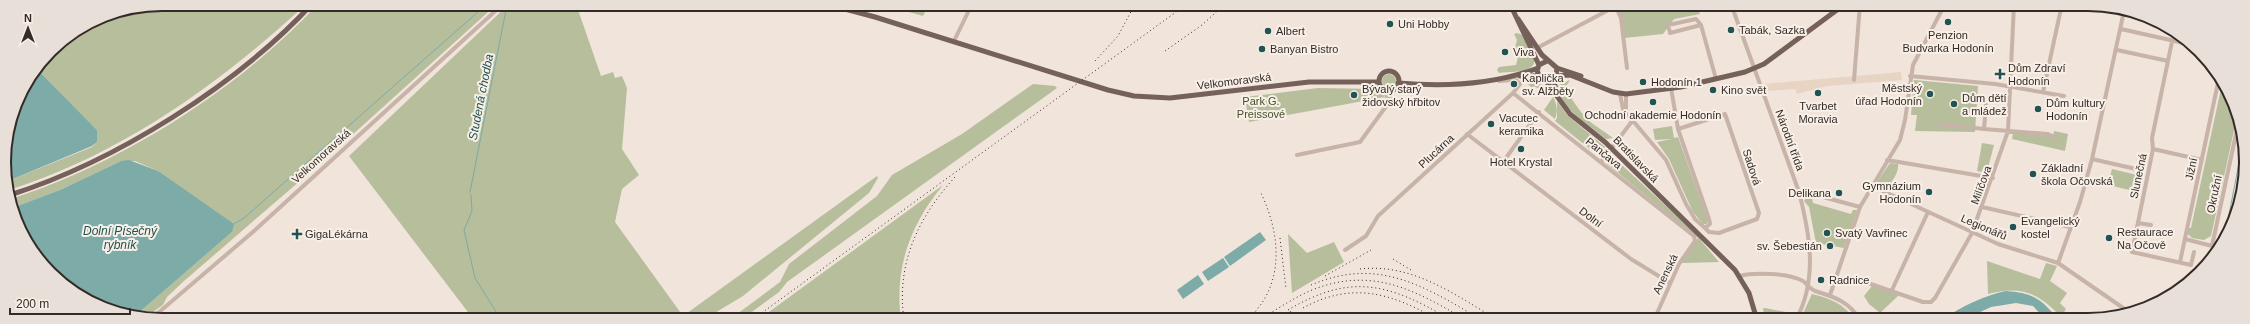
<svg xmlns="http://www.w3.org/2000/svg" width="2250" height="324" viewBox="0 0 2250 324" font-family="Helvetica,sans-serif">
<rect width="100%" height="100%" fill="#f0e4db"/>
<path fill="#b6be9c" d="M162,4H306C220,84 122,154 9,190L8,181L92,147L97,142V130L37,69L50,50L102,16Z
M318,4H497L330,155L184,281L167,297L163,305L144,318L136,315L232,232L158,171L135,161H121L60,190L12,208L11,199C122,163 238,90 318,4Z
M509,4H576L601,76L613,72L615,78L622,76L627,88L622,149L639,175L622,189L615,222L683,316L877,176L878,178L869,193L743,296L703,320H474L349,156Z
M880,4H929L923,16Z
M1616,4H1696L1700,14L1674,19L1663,34L1624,38Z
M1517,33L1522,35L1535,60C1533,74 1512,71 1499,73L1497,70L1499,67L1516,65L1519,53L1514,51L1517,40L1514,34Z
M1382 81a7 7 0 1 1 14 0a7 7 0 1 1-14 0Z
M1531,79C1547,85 1562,101 1555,119L1544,110L1553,97L1534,86L1532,88L1527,83Z
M1570,80L1565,88C1571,98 1580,112 1588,120C1596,127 1604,131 1613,138L1606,139C1586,122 1565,113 1557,86Z
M1914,80L1978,86L1975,132L1915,131L1917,115H1911Z
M1033,84L1055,86L1057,88L787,282L779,292L741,320H729L780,282L789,264L877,196L892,175L962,134Z
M2222,84L2238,112L2211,236L2204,240L2192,238L2188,234V228H2191Z
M1318,88L1378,89L1385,97L1249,122L1245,97Z
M1557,101L1567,115L1605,147L1604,151L1600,157L1555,121L1557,118Z
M1672,126L1674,138L1678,137L1708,221L1707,224H1703L1693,212L1669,159L1657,142L1672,139L1655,140L1653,129Z
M2054,131L2068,134L2065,151L2012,139L2013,133L2053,136Z
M1982,143L1994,145L1988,168L1992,169V174L1977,171Z
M1612,156L1691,229L1719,262L1682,263L1698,238L1607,164V160Z
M1890,163L1898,164C1899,174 1891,181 1887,190L1878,186L1877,182Z
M2112,169L2137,175L2134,191L2108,185Z
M943,185C910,225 894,268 901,320H758Z
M1806,198H1812L1813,203L1851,214L1853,210H1857L1844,248L1816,243L1809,207L1804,201Z
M1288,234L1307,253L1334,242L1344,262L1292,293Z
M1987,261L2040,279L2046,263L2057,266L2050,281L2067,293L2060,303L2066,309L2061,317C2039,293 2021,285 1988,294Z
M1872,286L1899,295L1880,313L1869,304L1864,296Z
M1812,294C1831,299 1843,303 1855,320H1800Z
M1763,308H1765L1791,313L1787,320H1765Z"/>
<path fill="#e7d4c3" d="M1901,72L1902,80L1827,86L1797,94L1795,89L1766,91L1764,84Z"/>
<path fill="#7caba8" d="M37,69L97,130V142L92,146L8,181L4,152L20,92Z
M129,160L158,171L234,224L232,232L136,315L92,304L43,266L12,213V208L60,190L121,161Z
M1260,232L1266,240L1230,266L1224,257Z
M1223,258L1229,267L1208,281L1202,272Z
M1198,275L1204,284L1183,299L1177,290Z
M2006,291C2034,293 2041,299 2059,320H2046L2033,306L2016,303L1991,307L1963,320H1942C1962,306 1983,296 2006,291Z"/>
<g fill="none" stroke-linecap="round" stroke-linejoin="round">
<path stroke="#7caba8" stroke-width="1" d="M470,192L507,5
M471,195L472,211L464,230L475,278L501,320
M234,224L244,218L487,4
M2224,240L2242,148"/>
<path stroke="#c7b3a8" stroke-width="4" d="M1731,4L1799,192C1810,235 1818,279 1796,320
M1615,5L1621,18L1627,68
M1701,25L1670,33L1668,25L1696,19L1701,25L1716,79
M2121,29L2188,44
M2174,32L2152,138L2153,149L2132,252L2191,265L2194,252
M954,41L972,4
M1537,48L1616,6
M2117,50L2168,61
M1910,76L1995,84L2064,96
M1854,80L1860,4
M2043,92L2062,4
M1513,93L1694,236L1695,241L1679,264L1654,320
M1620,94L1623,109L1666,160L1686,204L1695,219L1705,228L1709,232L1719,233L1757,219L1759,213L1725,114L1678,129L1671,88
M1626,94V111
M1388,101L1392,90
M1986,105L1984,129L2048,134L2057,138
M1939,124L1984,129
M1678,129L1709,219L1710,224L1705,228
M1467,134L1631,259L1670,283
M2153,149L2202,160
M1297,155L1360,142L1387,105L1388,101L1385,90
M2092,159L2136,169
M1887,160L1993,178
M1503,162L1539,112
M1601,162L1633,120
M1872,186L1998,244L2058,263L2129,312
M1799,192L1812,194L1860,207
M1982,207L2070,227
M2138,223L2151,225
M2185,239L2212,246L2239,120
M1345,250L1366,236L1378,216L1513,93L1520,84L1516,80L1499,81
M2180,262L2219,78
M2058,263L2080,202L2092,159L2124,11
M1739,276C1755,272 1788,273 1803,281C1807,284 1810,289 1815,291C1834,297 1849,301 1860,320
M1859,280L1923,302H1931L1935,298L1972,233L2008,131L2014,4
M1892,290L1928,212
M1830,295L1860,207L1900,140L1905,120L1913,65L1945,4
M151,319L254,231L503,4
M1821,319V320"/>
<path stroke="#75605a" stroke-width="5" d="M826,4L875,17L1108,90L1134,96L1170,98L1309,82H1379
M1510,4L1539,65
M1518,19L1542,55L1557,68L1556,76C1552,81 1546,82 1541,78L1537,71L1539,65L1547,61
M1557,68L1581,76
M1379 81a10 10 0 1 1 20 0a10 10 0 1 1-20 0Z
M1520,76H1539
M1556,76L1570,75L1613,92L1626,94L1681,87L1745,72L1764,64L1845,4
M1554,78L1556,94
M1546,81L1570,114L1605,142L1735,270L1749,293L1757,320
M1398,83C1444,87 1494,85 1538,68
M10,195C116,161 236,86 312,4"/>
<path stroke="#342b28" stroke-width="1" stroke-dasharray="1 3" stroke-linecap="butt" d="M1165,51L1202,25L1225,4
M1095,61L1118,36L1135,4
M1280,238L1286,289
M1393,259L1411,270
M1360,269C1413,263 1455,295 1498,320
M1325,276L1371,250
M1311,285C1379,256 1425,287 1482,320
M1303,308C1352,281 1392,293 1438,320
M1288,310C1352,272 1390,284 1451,320
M752,320L1187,4
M904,320C896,263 918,218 955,177
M1247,320C1286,285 1281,234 1260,191
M1259,320C1276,310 1293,298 1312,290C1372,266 1415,290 1466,320
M1276,320L1293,310
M1305,320L1321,318L1345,320"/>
</g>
<g fill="#205351" stroke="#f8efe7" stroke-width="1.5">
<circle cx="1948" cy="22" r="4"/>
<circle cx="1390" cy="24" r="4"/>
<circle cx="1731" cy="30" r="4"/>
<circle cx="1268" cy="31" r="4"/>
<circle cx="1262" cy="49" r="4"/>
<circle cx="1505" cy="52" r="4"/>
<path d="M1998 68h4v4h4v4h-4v4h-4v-4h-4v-4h4z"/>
<circle cx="1643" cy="82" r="4"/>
<circle cx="1514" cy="84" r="4"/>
<circle cx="1713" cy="90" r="4"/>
<circle cx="1818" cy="93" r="4"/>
<circle cx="1930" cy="94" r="4"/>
<circle cx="1354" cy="95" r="4"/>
<circle cx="1653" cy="102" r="4"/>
<circle cx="1954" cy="104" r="4"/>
<circle cx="2038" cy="109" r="4"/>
<circle cx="1491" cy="124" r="4"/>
<circle cx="1521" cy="149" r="4"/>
<circle cx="2033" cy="174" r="4"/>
<circle cx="1929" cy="192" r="4"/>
<circle cx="1839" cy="193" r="4"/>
<circle cx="2013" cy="227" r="4"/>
<circle cx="1827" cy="233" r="4"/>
<path d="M295 228h4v4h4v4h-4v4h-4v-4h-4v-4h4z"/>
<circle cx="2109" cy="238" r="4"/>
<circle cx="1830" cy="246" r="4"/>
<circle cx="1821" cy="280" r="4"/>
</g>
<g text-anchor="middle" stroke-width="4" stroke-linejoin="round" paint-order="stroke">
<g font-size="11" fill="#342b28" stroke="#f8efe7" text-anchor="start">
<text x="1398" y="28">Uni Hobby</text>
<text x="1739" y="34">Tabák, Sazka</text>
<text x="1276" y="35">Albert</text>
<text x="1948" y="39" text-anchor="middle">Penzion<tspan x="1948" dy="13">Budvarka Hodonín</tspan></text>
<text x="1270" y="53">Banyan Bistro</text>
<text x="1513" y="56">Viva</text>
<text x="2008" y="72">Dům Zdraví<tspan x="2008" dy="13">Hodonín</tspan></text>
<text x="1522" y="82">Kaplička<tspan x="1522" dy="13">sv. Alžběty</tspan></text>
<text x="1651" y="86">Hodonín 1</text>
<text x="1922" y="92" text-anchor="end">Městský<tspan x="1922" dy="13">úřad Hodonín</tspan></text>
<text x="1362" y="93">Bývalý starý<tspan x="1362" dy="13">židovský hřbitov</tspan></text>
<text x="1721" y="94">Kino svět</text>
<text x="1962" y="102">Dům dětí<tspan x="1962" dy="13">a mládež</tspan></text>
<text x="2046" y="107">Dům kultury<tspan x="2046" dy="13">Hodonín</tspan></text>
<text x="1818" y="110" text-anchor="middle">Tvarbet<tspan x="1818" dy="13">Moravia</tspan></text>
<text x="1653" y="119" text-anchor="middle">Ochodní akademie Hodonín</text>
<text x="1499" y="122">Vacutec<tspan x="1499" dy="13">keramika</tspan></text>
<text x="1521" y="166" text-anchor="middle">Hotel Krystal</text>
<text x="2041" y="172">Základní<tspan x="2041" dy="13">škola Očovská</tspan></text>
<text x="1921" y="190" text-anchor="end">Gymnázium<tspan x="1921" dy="13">Hodonín</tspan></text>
<text x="1831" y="197" text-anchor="end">Delikana</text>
<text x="2021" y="225">Evangelický<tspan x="2021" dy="13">kostel</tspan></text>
<text x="2117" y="236">Restaurace<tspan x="2117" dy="13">Na Očově</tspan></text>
<text x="1835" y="237">Svatý Vavřinec</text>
<text x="305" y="238">GigaLékárna</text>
<text x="1822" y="250" text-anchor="end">sv. Šebestián</text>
<text x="1829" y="284">Radnice</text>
</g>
<g font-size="11" fill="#342b28" stroke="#f8efe7">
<text transform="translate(1234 81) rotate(-7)" y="4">Velkomoravská</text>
<text transform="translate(1790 140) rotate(70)" y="4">Národní třída</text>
<text transform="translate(1436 151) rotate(-43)" y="4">Plucárna</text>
<text transform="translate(1604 153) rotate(39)" y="4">Pančava</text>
<text transform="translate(321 156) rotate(-42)" y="4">Velkomoravská</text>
<text transform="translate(1636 159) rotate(46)" y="4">Bratislavská</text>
<text transform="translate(1752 167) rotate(72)" y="4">Sadová</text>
<text transform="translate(2191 169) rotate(-78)" y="4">Jižní</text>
<text transform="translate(2138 176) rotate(-78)" y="4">Slunečná</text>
<text transform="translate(1981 185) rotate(-70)" y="4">Milíčova</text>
<text transform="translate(2214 194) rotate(-78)" y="4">Okružní</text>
<text transform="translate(1591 217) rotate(37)" y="4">Dolní</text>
<text transform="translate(1984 227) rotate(23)" y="4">Legionářů</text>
<text transform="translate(1665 274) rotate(-64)" y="4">Anenská</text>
</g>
<g font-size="11" fill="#47512d" stroke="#f8efe7">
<text x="1261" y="105">Park G.<tspan x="1261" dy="13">Preissové</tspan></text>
</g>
<g font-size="12" font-style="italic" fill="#205351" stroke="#f8efe7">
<text transform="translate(481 97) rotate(-79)" y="4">Studená chodba</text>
<text x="120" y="235">Dolní Písečný<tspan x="120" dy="14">rybník</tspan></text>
</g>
</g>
<path d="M0 0H2250V324H0ZM162 11H2088A151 151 0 0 1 2239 162V162A151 151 0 0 1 2088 313H162A151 151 0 0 1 11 162V162A151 151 0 0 1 162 11Z" fill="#e8dfd8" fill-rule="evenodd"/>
<path fill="none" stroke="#342b28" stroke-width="2" d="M162 11H2088A151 151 0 0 1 2239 162V162A151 151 0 0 1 2088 313H162A151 151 0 0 1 11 162V162A151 151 0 0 1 162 11Z"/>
<g transform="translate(28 28)" stroke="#f8efe7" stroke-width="3" paint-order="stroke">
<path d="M0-3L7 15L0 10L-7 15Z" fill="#342b28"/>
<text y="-6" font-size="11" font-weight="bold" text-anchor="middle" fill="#342b28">N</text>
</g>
<path d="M10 308v6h120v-6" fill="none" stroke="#342b28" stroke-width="2"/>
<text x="16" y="308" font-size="12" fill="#342b28" stroke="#f8efe7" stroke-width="3" paint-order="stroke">200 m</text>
</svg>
